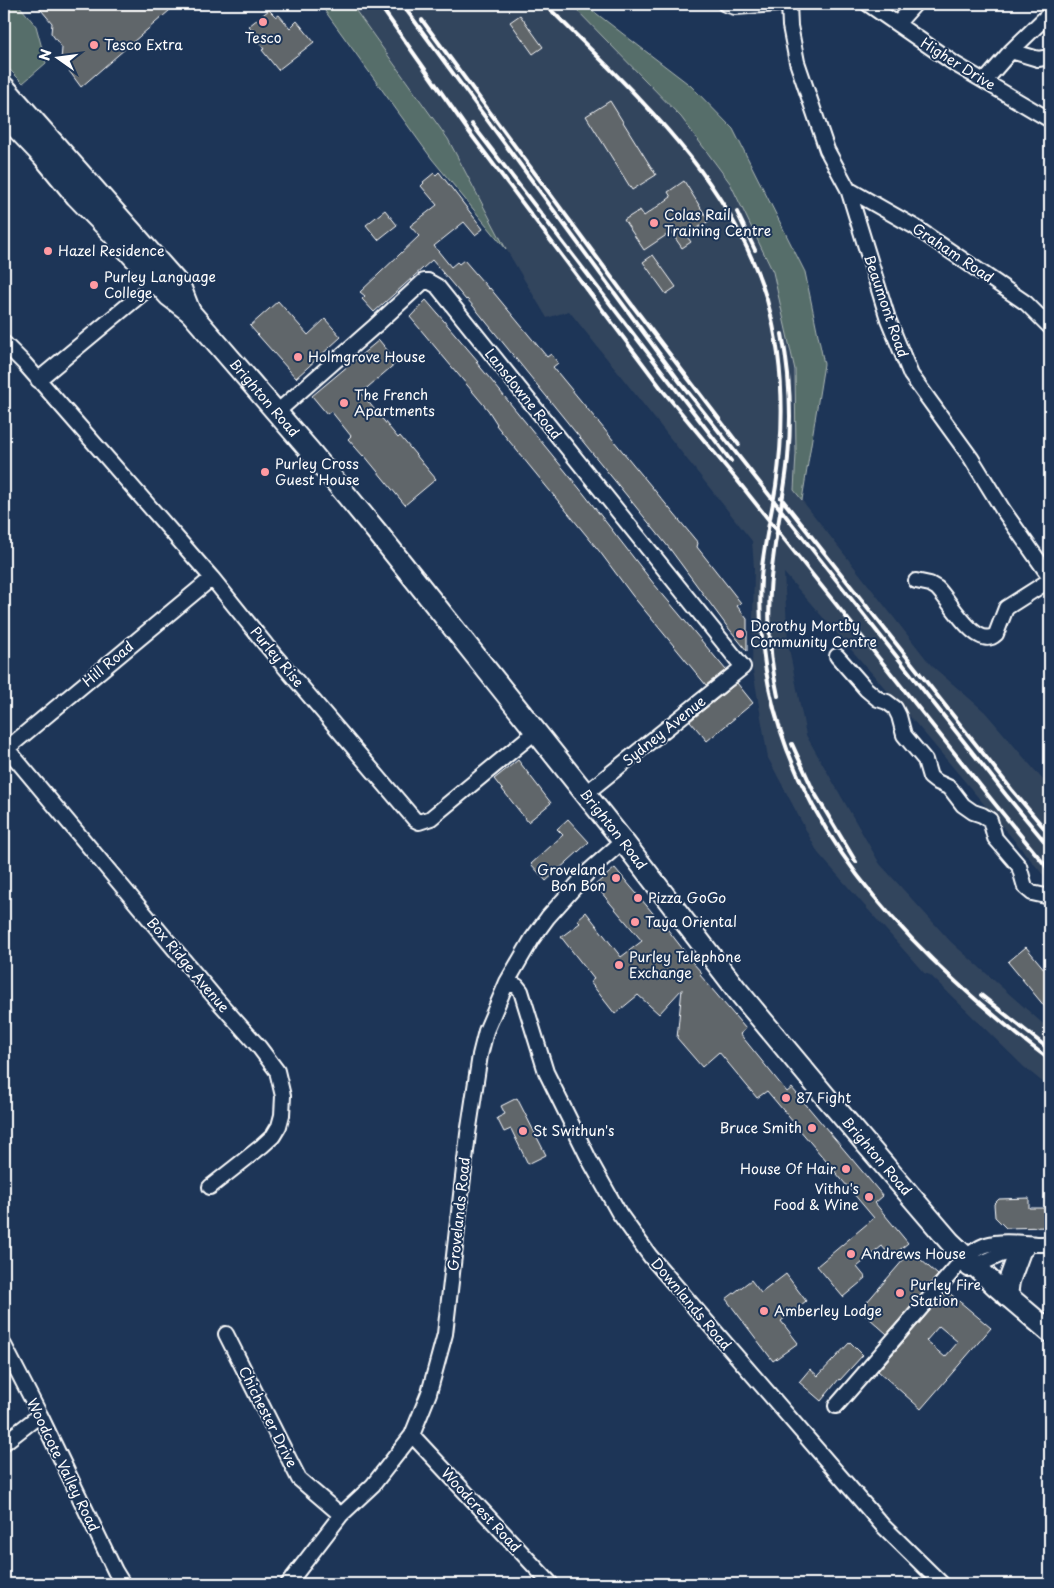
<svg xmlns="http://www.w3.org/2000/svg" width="1054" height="1588" viewBox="0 0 1054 1588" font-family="'Playpen Sans',sans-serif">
<rect width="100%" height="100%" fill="#1d3557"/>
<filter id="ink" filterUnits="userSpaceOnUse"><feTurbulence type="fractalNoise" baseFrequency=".02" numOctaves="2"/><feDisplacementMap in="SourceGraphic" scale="10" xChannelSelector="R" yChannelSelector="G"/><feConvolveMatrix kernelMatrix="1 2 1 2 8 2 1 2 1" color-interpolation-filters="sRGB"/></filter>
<g filter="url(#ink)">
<path fill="#31445d" d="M351,4H571L681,117L730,183L773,272L795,370L796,454L794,490L931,665L985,712L1050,788V883L925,734L784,573L788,643L806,735L880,864L951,942L1050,1030V1088L1024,1067L930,975L924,973L818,853L768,758L752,665L754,568L752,541L569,311L547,318L506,249L448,138Z"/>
<path fill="#576e6a" stroke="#abb6b4" d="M4,4H18L36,26L46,63L23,83L4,64Z
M320,4H351L448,139L506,249L432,159Z
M571,4H584L691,86L733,129L805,272L824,364L802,500L794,490L796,454L795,370L773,272L730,183L681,117Z"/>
<path fill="#60666b" stroke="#fff" fill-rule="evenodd" d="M36,4H177L81,87L61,60L62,48L51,33L52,23Z
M269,10L276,17L279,15L290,28L297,21L314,42L278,70L262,50L264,49L253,35L256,33L249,26Z
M520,15L543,47L533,54L510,22Z
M610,101L656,175L632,190L586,116Z
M439,172L483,229L475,235L464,222L434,246L451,267L457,262L459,264L464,260L489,289L490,288L494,293L547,357L551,354L558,363L553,367L698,543L697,547L741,603L737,606L747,619V651L726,625L670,549L474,307L467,299L466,300L432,260L374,312L362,299L365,296L360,292L419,236L410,226L437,205L421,186L424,183L423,182L434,173L436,175Z
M684,181L709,221L686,235L691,242L682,248L671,232L644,250L624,220L640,210L644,216L671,197L668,192Z
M385,210L397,225L378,240L366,225Z
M653,255L676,287L666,294L643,262Z
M426,300L478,361L476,362L491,380L584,494L654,584L726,670L706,685L632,595L600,552L496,425L497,424L488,410L410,317Z
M278,301L308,335L325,319L341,337L296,378L250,326Z
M379,340L397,362L361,393L398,438L400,436L436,479L405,505L364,455L363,456L348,439L351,436L331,411L327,414L312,396Z
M737,683L753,703L707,741L690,721Z
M518,760L551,803L528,822L494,779Z
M568,819L589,842L546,881L531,864L563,835L557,829Z
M615,868L657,918L658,917L685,952L684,953L702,973L700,975L746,1029L740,1034L787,1092L792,1088L883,1196L875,1203L908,1243L891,1257L882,1246L857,1267L866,1278L843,1297L817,1266L874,1218L767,1091L757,1098L719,1052L702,1067L677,1038L682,989L659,1014L638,995L615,1014L590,982L594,979L561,937L580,923L577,920L586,912L621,957L642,941L595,885Z
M1026,947L1050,976V1013L1008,962Z
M517,1098L546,1155L528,1164L511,1129L504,1132L497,1118L505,1114L501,1106Z
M1029,1198V1208H1050V1227L1006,1228L995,1217L994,1204L999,1199Z
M911,1251L938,1275L887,1334L860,1310Z
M786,1274L806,1301L781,1321L798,1343L773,1361L726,1299L751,1280L761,1293Z
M947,1291L991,1328L921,1409L878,1371ZM939,1326L958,1342L945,1357L926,1341Z
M850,1342L863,1355L840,1380L839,1379L821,1401L799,1382L810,1369L818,1376Z"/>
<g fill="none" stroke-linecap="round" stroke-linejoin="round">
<defs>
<path id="minor" d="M725,4L735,7L778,4
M789,4L790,26L797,62L827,150L848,189L888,319L911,375L971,458L1003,510L1050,577
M868,4L955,64L1050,120
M897,24L915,4
M1011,51L1038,59L1050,57
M985,81L1011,51L1050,13
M848,189L915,227L1026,303L1050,327
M4,343L24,363L212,578L266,645L415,820L419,822L431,818L535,732
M38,380L156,282
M277,412L375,326L424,281H428L437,286L743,667L585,794
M916,581L930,584L937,588C949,599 977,652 996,634L1006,608L1050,580
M837,656L866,689L878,699L887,702L895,708L899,716L904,735L925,760L930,777L935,781L950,788L963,805L973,812L982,815L990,820L995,838L1019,866L1025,887L1032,893L1050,897
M4,745L217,1000L259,1047L277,1071L283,1096L282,1115L279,1126L273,1136L262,1146L210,1187
M4,751L212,578
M507,982L517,986L521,991L546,1072L590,1161L619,1213L650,1256L883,1526L942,1584
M968,1269L1000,1255L1026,1249
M226,1334L299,1479L341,1515
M4,1345L40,1415L115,1571L123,1584
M836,1406L965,1257C972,1253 979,1247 986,1245C1006,1239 1030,1245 1050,1244
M412,1435L551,1584
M4,1443L40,1415
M288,1584L341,1515L373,1485L412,1435L429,1393L445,1334L468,1134L480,1055L486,1031L507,982L532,939L548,917L590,870L623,841"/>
<g id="highway">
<path d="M4,87L180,286L190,312"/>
<path id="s1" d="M4,115L43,156L76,196L112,233L169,296L190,312L310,451L377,532L623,841L737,990L826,1097L950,1242L996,1286L1050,1332"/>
<path d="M1007,1296L1009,1281L1020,1251"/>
</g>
</defs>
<use href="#minor" stroke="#fff" stroke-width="18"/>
<use href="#highway" stroke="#fff" stroke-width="24"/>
<use href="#minor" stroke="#1d3557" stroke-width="14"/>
<use href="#highway" stroke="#1d3557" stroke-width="20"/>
<path stroke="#fff" stroke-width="4" d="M379,4L467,129L664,392L737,480L995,804L1050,871
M402,4L680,382L1006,795L1050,848
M545,4C634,94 729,174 767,300C784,361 785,424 776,486C771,517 763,547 761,578C749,790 893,941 1050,1060
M422,20L632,305L739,445
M472,124L731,461
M737,212L755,250
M781,498L1012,790L1050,835
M778,696C767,648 767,600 774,552C778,521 785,490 788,458C792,416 790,375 782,334
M792,744L814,792L856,862
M981,995L1050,1050"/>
</g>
</g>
<g fill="#ff9aa2" stroke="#1d3557" stroke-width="2">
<circle cx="263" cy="22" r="5"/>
<circle cx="94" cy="45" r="5"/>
<circle cx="654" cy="223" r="5"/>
<circle cx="48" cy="251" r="5"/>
<circle cx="94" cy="285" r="5"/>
<circle cx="298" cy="357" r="5"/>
<circle cx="344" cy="403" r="5"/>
<circle cx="265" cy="472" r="5"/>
<circle cx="740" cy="634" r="5"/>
<circle cx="616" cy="878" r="5"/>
<circle cx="638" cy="898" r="5"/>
<circle cx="635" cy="922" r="5"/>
<circle cx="619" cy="965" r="5"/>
<circle cx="786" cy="1098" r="5"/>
<circle cx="812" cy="1128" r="5"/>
<circle cx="523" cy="1131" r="5"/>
<circle cx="846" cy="1169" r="5"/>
<circle cx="869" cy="1197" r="5"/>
<circle cx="851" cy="1254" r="5"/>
<circle cx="900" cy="1293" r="5"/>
<circle cx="764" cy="1311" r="5"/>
</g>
<g text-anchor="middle" stroke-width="4" stroke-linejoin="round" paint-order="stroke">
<g font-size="14" fill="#fff" stroke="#1d3557" text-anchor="start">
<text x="263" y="43" text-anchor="middle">Tesco</text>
<text x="104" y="50">Tesco Extra</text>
<text x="664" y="220">Colas Rail<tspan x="664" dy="16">Training Centre</tspan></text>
<text x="58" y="256">Hazel Residence</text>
<text x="104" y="282">Purley Language<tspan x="104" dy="16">College</tspan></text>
<text x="308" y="362">Holmgrove House</text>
<text x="354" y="400">The French<tspan x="354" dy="16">Apartments</tspan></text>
<text x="275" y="469">Purley Cross<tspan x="275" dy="16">Guest House</tspan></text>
<text x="750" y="631">Dorothy Mortby<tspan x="750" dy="16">Community Centre</tspan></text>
<text x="606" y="875" text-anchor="end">Groveland<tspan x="606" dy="16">Bon Bon</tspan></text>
<text x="648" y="903">Pizza GoGo</text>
<text x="645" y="927">Taya Oriental</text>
<text x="629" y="962">Purley Telephone<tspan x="629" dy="16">Exchange</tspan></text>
<text x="796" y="1103">87 Fight</text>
<text x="802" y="1133" text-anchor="end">Bruce Smith</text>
<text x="533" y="1136">St Swithun's</text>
<text x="836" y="1174" text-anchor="end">House Of Hair</text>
<text x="859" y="1194" text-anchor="end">Vithu's<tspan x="859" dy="16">Food &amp; Wine</tspan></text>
<text x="861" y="1259">Andrews House</text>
<text x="910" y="1290">Purley Fire<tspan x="910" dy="16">Station</tspan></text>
<text x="774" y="1316">Amberley Lodge</text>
</g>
<g font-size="14" fill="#fff" stroke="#1d3557">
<text transform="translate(958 64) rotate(32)" y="5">Higher Drive</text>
<text transform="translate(953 253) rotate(34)" y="5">Graham Road</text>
<text transform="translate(886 306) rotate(71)" y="5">Beaumont Road</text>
<text transform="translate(523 394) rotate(51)" y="5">Lansdowne Road</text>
<text dy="5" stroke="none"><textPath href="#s1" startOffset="385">Brighton Road</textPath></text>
<text transform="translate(277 657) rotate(50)" y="5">Purley Rise</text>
<text transform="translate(108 664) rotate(-40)" y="5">Hill Road</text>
<text transform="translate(664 731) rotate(-39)" y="5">Sydney Avenue</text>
<text dy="5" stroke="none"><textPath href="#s1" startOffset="940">Brighton Road</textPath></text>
<text transform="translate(188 965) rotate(50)" y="5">Box Ridge Avenue</text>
<text dy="5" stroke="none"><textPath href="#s1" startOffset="1360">Brighton Road</textPath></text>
<text transform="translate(459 1214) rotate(-84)" y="5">Grovelands Road</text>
<text transform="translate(691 1304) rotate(50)" y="5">Downlands Road</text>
<text transform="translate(268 1417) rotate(63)" y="5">Chichester Drive</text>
<text transform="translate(63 1465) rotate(64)" y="5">Woodcote Valley Road</text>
<text transform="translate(481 1510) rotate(47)" y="5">Woodcrest Road</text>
</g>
</g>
<rect width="1054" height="1588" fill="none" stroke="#1d3557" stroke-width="20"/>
<rect x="10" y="10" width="1034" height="1568" fill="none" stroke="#fff" stroke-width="2" filter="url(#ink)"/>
<g transform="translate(58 58) rotate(284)" stroke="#1d3557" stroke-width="4" paint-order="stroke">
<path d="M0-4L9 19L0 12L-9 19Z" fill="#ffffff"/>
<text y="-8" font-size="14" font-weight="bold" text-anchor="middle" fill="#ffffff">N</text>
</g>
</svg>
